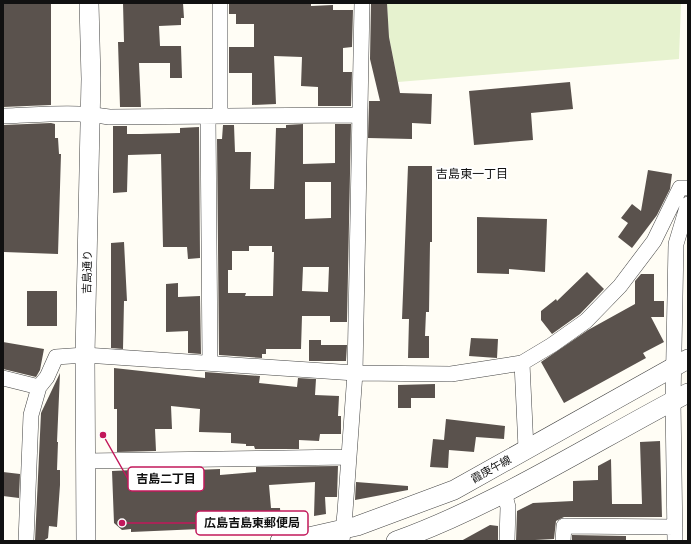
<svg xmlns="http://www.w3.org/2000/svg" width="691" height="544" viewBox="0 0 691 544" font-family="Bitter,'Noto Sans JP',serif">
<rect width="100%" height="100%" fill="#fffdf5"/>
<path fill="#e6f2cf" d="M387,3H681L679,59L398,82L389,37Z"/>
<path fill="#5a524d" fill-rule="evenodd" d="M3,3H51V105L3,107Z
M123,3H183L184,18H181V25L159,26L160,46H181L182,78H170V63H139L141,107H120L118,42H124Z
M229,3H311V6L333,5V10H353L352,47L343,48V72H352L351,106H318V87L301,86L302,57L274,56L276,104L252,105V73H229V47H254V24H236V14H229Z
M371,3H387L389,37L400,93L432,94L431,124L412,123V139L368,138L369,101H380L370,59Z
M570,82L573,109L531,113L533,140L474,145L469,91Z
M51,123L55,124V138H58L59,154H61L58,254L4,252L3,125Z
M303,124V164L335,163V124H351L347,322H330V316H302L301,349H266V354H262V358L219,355L217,139H222L223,125H234L235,152H251L250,189H274L276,128H286V125ZM305,182H331V218L305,219ZM249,246H272V252H274L273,296H245L246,293H228V270H232V251H249ZM303,267H329L328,292L302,291Z
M113,126H127V134H141L180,133V128L199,127L200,258L188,259L187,247H163L161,154L128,155L127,192L113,193Z
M408,166H432V242H430L429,312H426L425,336H429V358H408L409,319H402Z
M648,170L672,174L670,189L657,215L632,248L618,237L628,223L621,218L632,204L641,211Z
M477,217L547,219L545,272L509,269V274L477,273Z
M124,242L127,301H124L123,349L111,348V243Z
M587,272L604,289L580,314L552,334L541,320V311L556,299L557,301Z
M641,274H654V301H664V317H651L664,342L643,353L646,358L564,403L541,362L588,330L635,304V281Z
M178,283V297L200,296L201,354L188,353V331L166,332V284Z
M27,291H57V326H27Z
M471,338L498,339L497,358L469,356Z
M309,340H321V345H347L346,361H309Z
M3,342L44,349L40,370L36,377L3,369Z
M114,368L205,378V372L260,376L259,383L297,387L298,378L316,379L315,395L339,396L338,416H341V434H320L319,441L299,440V449H255L254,446H246V444L231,443V433L199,432L200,409L171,406L172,429H155L156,451L117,452V409H114Z
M60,373L57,442H58L57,470H60V485L57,527L49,526L48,538L43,541H35L41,413Z
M435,384V398H411V408H398V385Z
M446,419L505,426L504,439L476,437L474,452L449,450L448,468L430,467L433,439L444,440Z
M660,441L662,517H564L556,521L554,539L516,541L517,511L533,503L573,501V481L598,480V466L611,459L612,504H642L640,442Z
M338,466L337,497H325L326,514L314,516L315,482L269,485L271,508H280L281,522L200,528V529L131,532V529L122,530L114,523L112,471L156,469V470L171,471L220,469V475L256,472V467Z
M3,472L20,474L19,498L3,496Z
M356,482L408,486V490L355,500Z
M490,525L498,526V541H461Z
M572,535L626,536V541H572Z"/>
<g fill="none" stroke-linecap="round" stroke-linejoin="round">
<defs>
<path id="minor" d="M3,116C38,115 74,111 109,117L359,115
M208,116L210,363
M220,116V3
M522,363L526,449
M3,378L39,387
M86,461L348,457
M504,492L508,507L507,541
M26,541L31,415L39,387L47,377L56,357L85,355L355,373L451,374L522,363L552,345L586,321L620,286L654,241L680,188H688
M342,541L345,512L355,373L362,3
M563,541L564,526L675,527
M675,541L673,401L676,244L688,204"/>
<path id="tertiary" d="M86,541L85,355L91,79L89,3
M280,541L304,538L357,526L454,490L688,359
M396,541C498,504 592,443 688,393"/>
</defs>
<use href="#minor" stroke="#444" stroke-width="16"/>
<use href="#tertiary" stroke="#444" stroke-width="20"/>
<use href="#minor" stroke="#fff" stroke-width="15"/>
<use href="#tertiary" stroke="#fff" stroke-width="19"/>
</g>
<g text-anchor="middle" stroke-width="4" stroke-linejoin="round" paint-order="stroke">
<g font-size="11" fill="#111" stroke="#fff">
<text transform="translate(87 272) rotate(-89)" y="4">吉島通り</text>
<text transform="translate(491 469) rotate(-29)" y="4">霞庚午線</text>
</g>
<g font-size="12" fill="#111" stroke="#fff">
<text x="472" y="178">吉島東一丁目</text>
</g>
</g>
<path fill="none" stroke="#c2185b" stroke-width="1.5" d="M103 435L128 479M122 523L196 523"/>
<g fill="#c2185b" stroke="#fff" stroke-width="1.5">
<circle cx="103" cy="435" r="4"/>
<circle cx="122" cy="523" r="4"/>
</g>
<g fill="#fff" stroke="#c2185b" stroke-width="1.5">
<rect x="128" y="467" width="76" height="24" rx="4"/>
<rect x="196" y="511" width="112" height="24" rx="4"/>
</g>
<g font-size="12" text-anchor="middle" font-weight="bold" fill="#111">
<text x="166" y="483">吉島二丁目</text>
<text x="252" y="527">広島吉島東郵便局</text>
</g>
<rect width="691" height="544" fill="none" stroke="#111111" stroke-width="8"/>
</svg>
